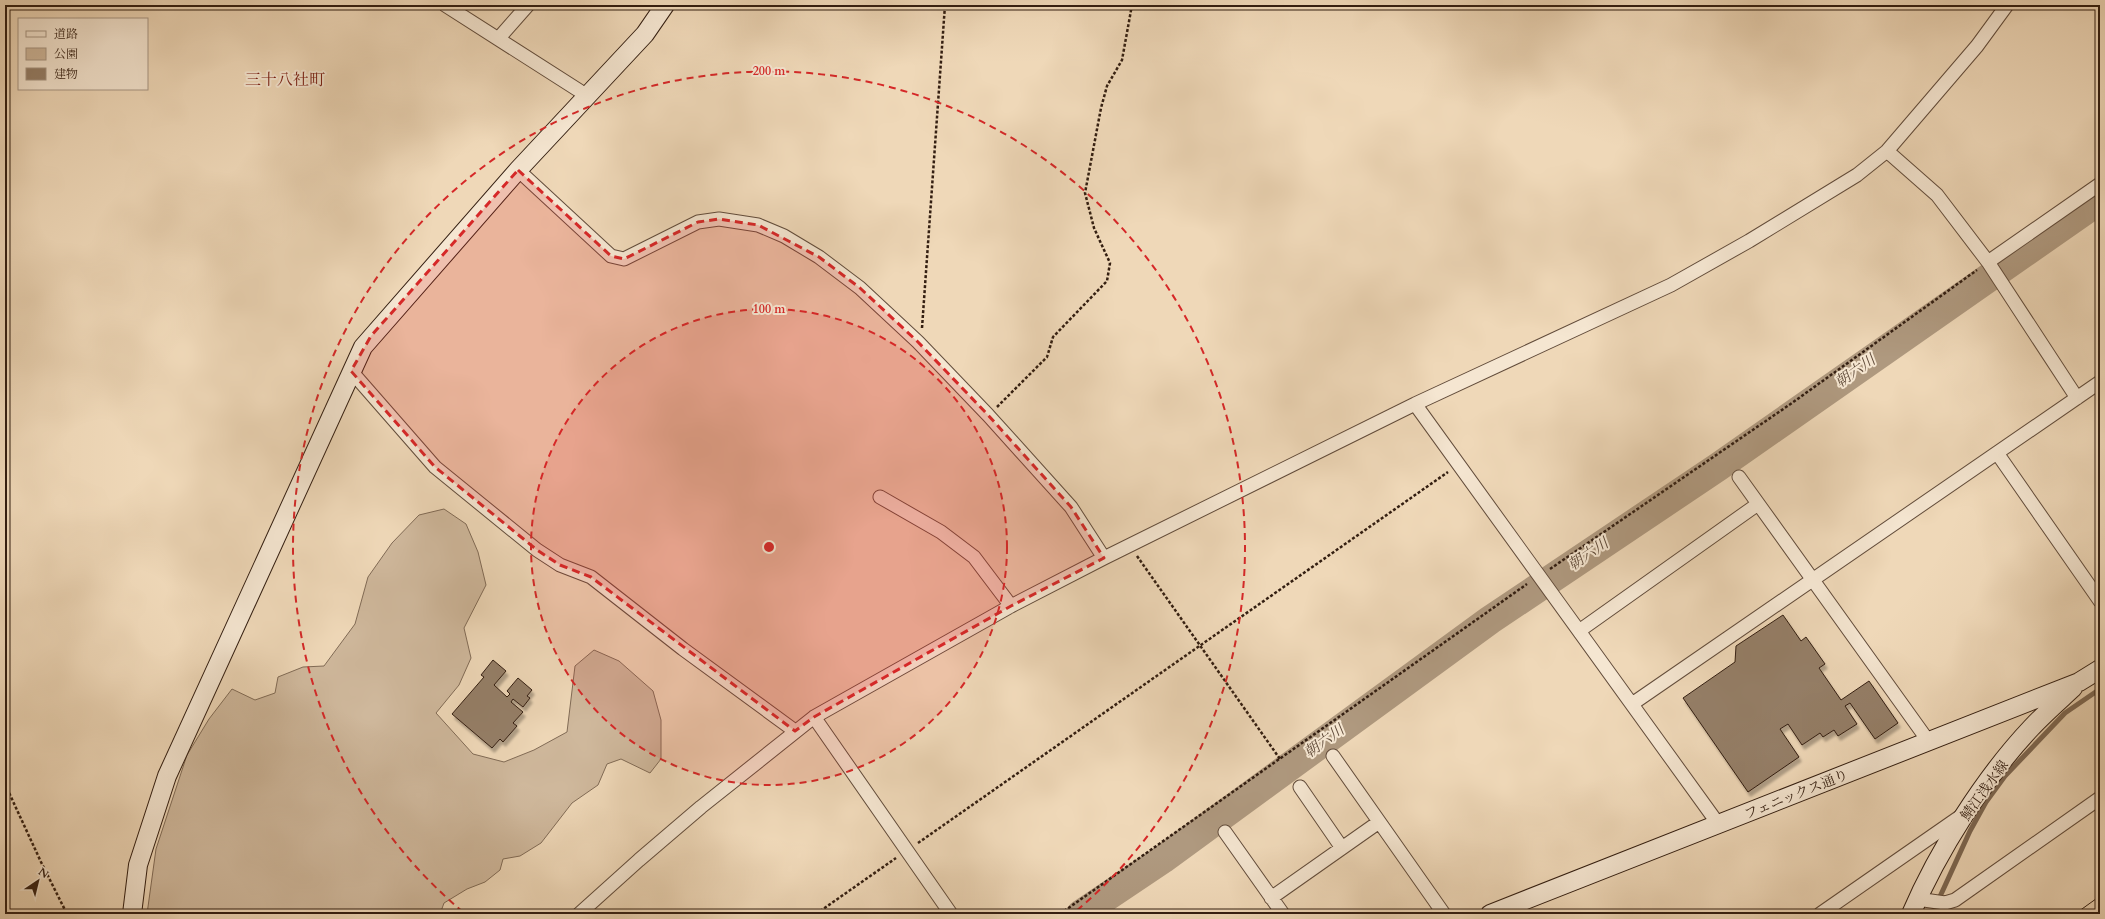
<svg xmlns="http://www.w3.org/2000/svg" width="2105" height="919" viewBox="0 0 2105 919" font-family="Cardo,'Noto Serif JP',serif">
<defs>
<filter id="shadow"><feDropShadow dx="2.5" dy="4.5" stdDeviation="1" flood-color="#0004"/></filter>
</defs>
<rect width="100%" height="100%" fill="#efd8b8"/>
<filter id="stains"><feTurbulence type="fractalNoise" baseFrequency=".005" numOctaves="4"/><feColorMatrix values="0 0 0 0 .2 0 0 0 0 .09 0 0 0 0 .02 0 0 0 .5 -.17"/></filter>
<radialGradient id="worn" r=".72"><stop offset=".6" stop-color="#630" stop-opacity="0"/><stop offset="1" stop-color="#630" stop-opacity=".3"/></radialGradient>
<path fill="#cfb89c" stroke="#816b56" d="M444,509L466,524L478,552L486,585L464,628L471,658L459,685L436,713L473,754L504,762L534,750L567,732L575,666L594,650L619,661L653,691L661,720V759L650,773L621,759L607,764L598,785L572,803L541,843L520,856L503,859L500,870L485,882L467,889L444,903L440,914H147L156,849L187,755L209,719L232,689L255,700L275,693L278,677L303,667L324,666L355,624L368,577L392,543L419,515Z"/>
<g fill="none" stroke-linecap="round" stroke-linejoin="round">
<path stroke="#7d6853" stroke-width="5" d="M1932,914L1970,831L1986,802L2005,776L2065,713L2100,689"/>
<path stroke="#af997f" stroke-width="29" d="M1081,914L1163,859L1490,620L1718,467L2100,200"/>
</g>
<path fill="#957f68" stroke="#331e11" filter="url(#shadow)" d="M1783,615L1801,641L1806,637L1825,664L1819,668L1841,700L1869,681L1898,723L1875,739L1850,703L1845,706L1857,724L1838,736L1834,730L1823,737L1820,733L1802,745L1788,724L1780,729L1799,757L1748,792L1683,698L1735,662L1736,646Z
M493,660L506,671L494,685L507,697L510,694L507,691L518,678L532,690L527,696L530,698L523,707L513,699L511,702L523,712L513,723L517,726L503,742L500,739L492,748L452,714L484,677L481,675Z"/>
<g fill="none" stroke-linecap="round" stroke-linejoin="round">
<defs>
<path id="street" d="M445,5L586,95
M498,39L528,5
M1887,151L1937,195L1988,262L2077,398
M518,170L611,256L624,259L698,222L719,219L758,225L784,236L819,257L860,288L918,342L988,415L1071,507L1104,558
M1988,262L2100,184
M351,371L435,467L537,550L560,565L591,577L683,649L795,731
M1415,404L1719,825
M1997,453L2100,601
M1739,477L1929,742
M880,497L941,532L974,557L1011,606
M1579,631L1758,504
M1632,704L2100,382
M814,717L951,914
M1333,756L1444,914
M1300,787L1342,848
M1225,832L1283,914
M1271,898L1379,822
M1917,899L1945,903L1955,900L2100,798
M579,914L639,860L701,807L814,717L1011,606L1104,558L1415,404L1671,285L1749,241L1857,175L1887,151L1977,46L2007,5
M1820,914L1961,816"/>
<path id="secondary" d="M132,914L138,865L167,776L363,347L518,170L645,34L665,5
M1490,914L2079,682L2100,669
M1911,914C1938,851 1984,778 2031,728C2044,714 2059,701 2073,688"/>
</defs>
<use href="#street" stroke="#624c3b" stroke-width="15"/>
<use href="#secondary" stroke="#331e11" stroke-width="20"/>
<path stroke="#331e11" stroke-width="2.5" stroke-dasharray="3 2" stroke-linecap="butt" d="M922,328L945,5
M997,407L1047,357L1053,337L1107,281L1110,263L1094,228L1085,193L1101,108L1107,86L1122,60L1132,5
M1137,556L1280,759
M1550,569L1792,403L1977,270
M5,784L41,862L67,914
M918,843L1448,472
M816,914L896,858
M1060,914L1527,584"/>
<use href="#street" stroke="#f5e6d1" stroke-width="13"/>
<use href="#secondary" stroke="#f5e6d1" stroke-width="18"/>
<path stroke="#331e11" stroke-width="1" d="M2075,914L2100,896"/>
</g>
<path fill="#d62828" fill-opacity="0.2" stroke="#d62828" stroke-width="3" stroke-dasharray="8 5" stroke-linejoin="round" d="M518,170L611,256L624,259L698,222L719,219L758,225L819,257L860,288L918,342L988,415L1071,507L1104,558L1011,606L814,717L795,731L591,577L560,565L537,550L435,467L351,371L371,336Z"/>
<circle cx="769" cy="547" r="238" fill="#d62828" fill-opacity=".12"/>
<g fill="none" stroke="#d62828" stroke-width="2" stroke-dasharray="7 5">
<circle cx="769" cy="547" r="238"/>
<path d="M463 912A476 476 0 1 1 1075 912"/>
</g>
<g text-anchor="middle" stroke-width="4" stroke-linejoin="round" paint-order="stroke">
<g font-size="14" fill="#331e11" stroke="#f5e6d1">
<text transform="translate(1984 790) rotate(-54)" y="5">鯖江浅水線</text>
<text transform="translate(1796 794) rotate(-22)" y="5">フェニックス通り</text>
</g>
<g font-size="15" font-style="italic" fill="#5e4938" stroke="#f5e6d1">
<text transform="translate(1855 371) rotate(-35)" y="5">朝六川</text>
<text transform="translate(1588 554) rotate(-34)" y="5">朝六川</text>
<text transform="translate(1324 741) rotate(-36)" y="5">朝六川</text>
</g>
<g font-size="16" fill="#7a1f14" stroke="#f5e6d1">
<text x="285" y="85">三十八社町</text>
</g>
</g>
<circle cx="769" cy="547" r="6" fill="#d62828" stroke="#f5e6d1" stroke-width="2"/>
<g font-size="12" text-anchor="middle" font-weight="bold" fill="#d62828" stroke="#f5e6d1" stroke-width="4" stroke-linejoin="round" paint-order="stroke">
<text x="769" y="75">200 m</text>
<text x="769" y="313">100 m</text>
</g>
<rect width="2105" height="919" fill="none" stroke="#efd8b8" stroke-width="20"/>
<rect x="6" y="6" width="2093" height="907" fill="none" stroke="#331e11" stroke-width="2"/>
<rect x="10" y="10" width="2085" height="899" fill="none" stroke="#331e11"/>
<rect x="18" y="18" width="130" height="72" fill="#f5e6d1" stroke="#a79684"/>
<rect x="26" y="31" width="20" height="6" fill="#f5e6d1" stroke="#a79684"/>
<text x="54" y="38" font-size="12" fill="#331e11">道路</text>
<rect x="26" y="48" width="20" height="12" fill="#cfb89c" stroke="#a79684"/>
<text x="54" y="58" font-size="12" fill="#331e11">公園</text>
<rect x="26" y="68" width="20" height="12" fill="#957f68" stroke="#a79684"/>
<text x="54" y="78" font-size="12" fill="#331e11">建物</text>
<g transform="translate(38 881) rotate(35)" stroke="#f5e6d1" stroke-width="3" paint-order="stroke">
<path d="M0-3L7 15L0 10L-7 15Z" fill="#331e11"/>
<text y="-6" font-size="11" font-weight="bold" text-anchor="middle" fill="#331e11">N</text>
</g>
<rect width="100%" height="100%" filter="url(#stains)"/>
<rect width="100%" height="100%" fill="url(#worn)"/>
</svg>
